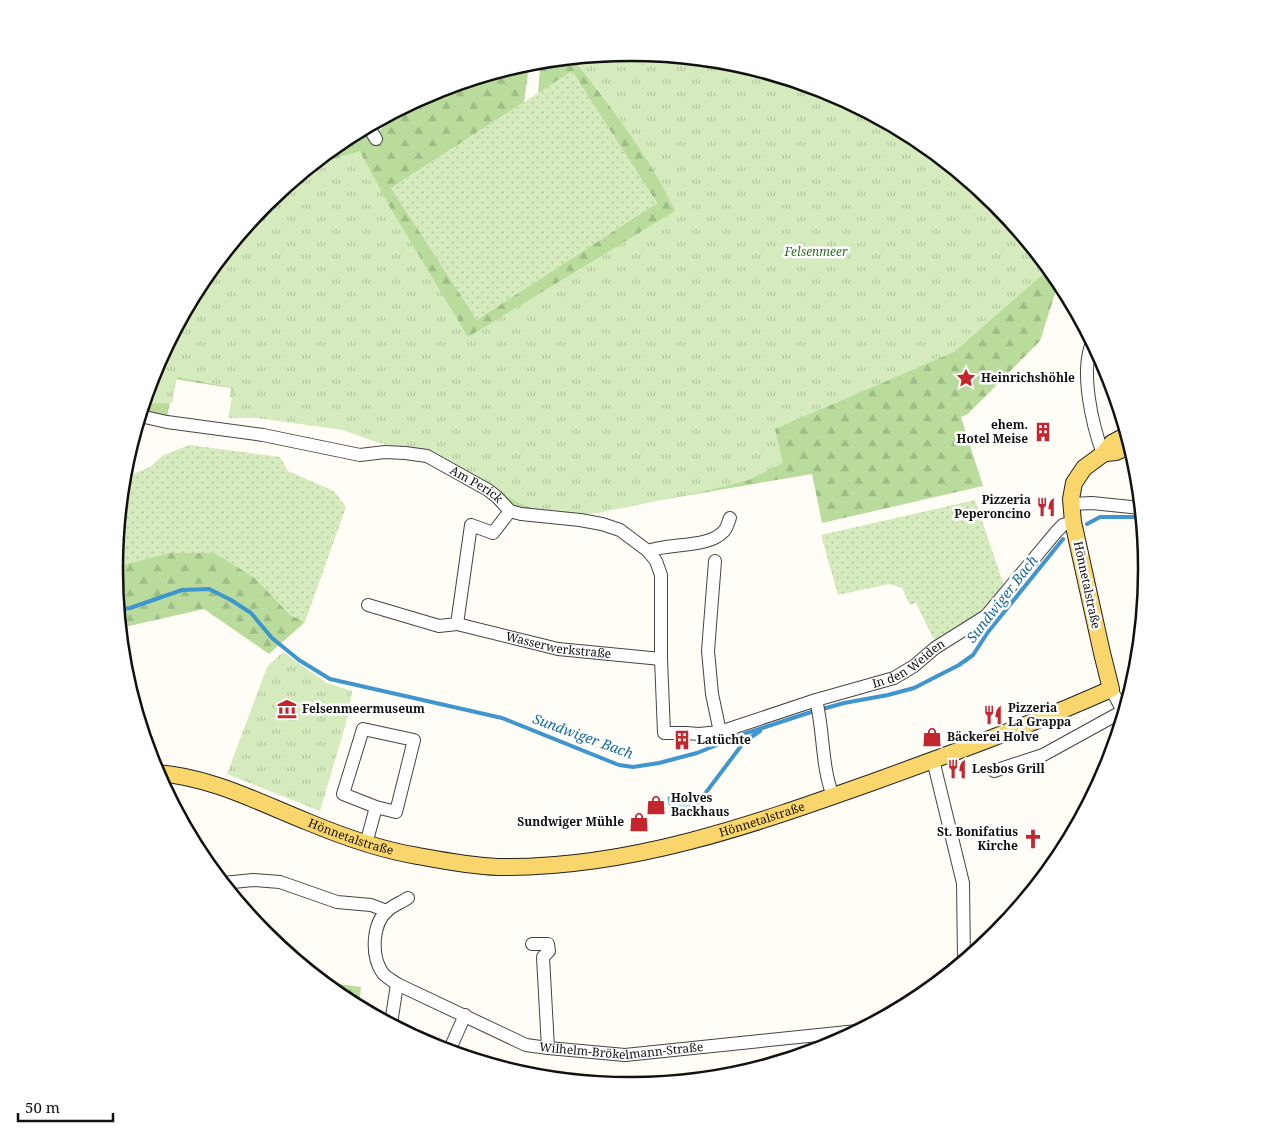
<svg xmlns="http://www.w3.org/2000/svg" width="1261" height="1138" viewBox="0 0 1261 1138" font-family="'Noto Serif',serif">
<defs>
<pattern id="grass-dots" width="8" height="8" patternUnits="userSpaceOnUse" patternTransform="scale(1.25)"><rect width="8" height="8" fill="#d5ebbd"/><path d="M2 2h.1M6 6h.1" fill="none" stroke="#b6c8a1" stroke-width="1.8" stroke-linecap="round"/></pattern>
<pattern id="forest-firs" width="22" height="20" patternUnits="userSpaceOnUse" patternTransform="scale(1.25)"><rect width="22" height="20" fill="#b9dc9c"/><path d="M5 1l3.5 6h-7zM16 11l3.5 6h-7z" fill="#9ebc85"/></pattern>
<pattern id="park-tufts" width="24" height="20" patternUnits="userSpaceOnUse" patternTransform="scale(1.25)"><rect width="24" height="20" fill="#d5ebbd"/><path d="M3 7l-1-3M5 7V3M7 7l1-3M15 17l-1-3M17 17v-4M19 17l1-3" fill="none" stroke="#b6c8a1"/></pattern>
</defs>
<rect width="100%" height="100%" fill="#fffdf5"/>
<path fill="url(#grass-dots)" d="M572,71L657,203L477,320L391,188Z
M999,208L1027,242L990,223Z
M189,445L280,457L288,471L334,491L346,507L305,622L290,615L255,578L169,553L114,567L123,478L150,467L162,456Z
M975,500L1004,586L982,612L934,640L916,603L910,605L902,588L889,584L838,595L821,535Z"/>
<path fill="url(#forest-firs)" d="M631,53L732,62L828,92L918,140L996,204L999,208L990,222L1027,242L1059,281L1040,341L968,414L961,417L983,486L822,523L812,474L609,509L511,510L361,423L230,397L231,388L174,379L167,417L141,413L153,371L201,282L265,204L344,139L375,134L409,105L433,92L527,63L528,73L524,102L391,188L477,320L657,203L572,71L538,93L540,68L539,62Z
M169,553H214L255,578L290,615L305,622L269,654L204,609L120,628L114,567Z
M324,982L361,987L359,1007L343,998Z"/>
<path fill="url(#park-tufts)" d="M631,53L732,62L828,92L918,140L996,204L999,208L991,221L1026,241L1049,269L954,352L775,429L783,463L749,480L710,490L598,513L569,516L540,512L517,502L466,472L437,459L373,441L343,430L257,418H228L234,388L177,377L172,403L143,404L153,371L201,282L265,204L314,164L360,151L391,209L468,337L675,211C651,159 608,103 572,58Z
M283,652L327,683L352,691L348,716L320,811L227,774L267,667Z"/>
<path fill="#b9e0f7" stroke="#3f96cf" d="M668,797L695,799L694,816L671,815Z"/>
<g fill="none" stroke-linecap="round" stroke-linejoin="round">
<path stroke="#3f96cf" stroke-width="4" d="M1087,524L1100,517H1142
M118,610L130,608L182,590L209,589L231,600L251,613L272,638L299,660L330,679L502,718L619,765L633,767L659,763L697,753L744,734L808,713L844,703L888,695L914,688L959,665L973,655L988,632L1063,539
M695,807L744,742L760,731"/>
<defs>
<g id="minor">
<path d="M368,126L376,139"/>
<path d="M1092,343C1080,372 1092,424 1103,454"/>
<path id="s1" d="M140,416L167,422L263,435L360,455L385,452L405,453L427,456L488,490L497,497L510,511L521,514L580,520L602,524L620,530L648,551L656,561L661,575V659L664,733H686L699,734L720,732L816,700L894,678L914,666L935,648L986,616L1057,531L1063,525L1073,522"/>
<path d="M1071,504L1092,503L1141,508"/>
<path d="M648,551C669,543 708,548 723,532C727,529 728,522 730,518"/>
<path d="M715,561L708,651L712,694L720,732"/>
<path d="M368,605L439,626L457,624L471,525L493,533L510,511"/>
<path id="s2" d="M457,624L558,649L661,659"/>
<path d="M1111,689L1124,713"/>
<path d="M816,700C824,731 821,765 833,796"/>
<path d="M933,760L963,883L964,960"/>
<path d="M994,771L1043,755L1123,711"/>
<path d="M366,844L376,807L396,812L414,740L363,729L343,794L376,807"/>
<path d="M223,883L253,880L280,882L337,902L371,905L387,911"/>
<path id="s3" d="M408,898C402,902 394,905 388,910C372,923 371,955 382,972C385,977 392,980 397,984L526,1045L548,1048L625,1055L857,1031"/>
<path d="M532,944H548L549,951L543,957L548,1048"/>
<path d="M391,1024L397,984"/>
<path d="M449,1051L465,1015"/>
</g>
<g id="major">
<path d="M1106,453L1116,452L1130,446"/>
<path id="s4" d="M157,773C211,777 258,802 308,822C344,837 381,850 418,856C445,861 471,866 498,867C628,869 752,825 873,782C953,753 1033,724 1111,689L1102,653L1073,522L1071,499L1074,483L1084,468L1103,454L1112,443L1127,435"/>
</g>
</defs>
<use href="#minor" stroke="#444" stroke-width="14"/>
<use href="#major" stroke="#222" stroke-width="18"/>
<use href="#minor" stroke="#fff" stroke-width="12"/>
<use href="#major" stroke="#f9d66b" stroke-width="16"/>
</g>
<defs>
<symbol id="sight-bare" viewBox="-9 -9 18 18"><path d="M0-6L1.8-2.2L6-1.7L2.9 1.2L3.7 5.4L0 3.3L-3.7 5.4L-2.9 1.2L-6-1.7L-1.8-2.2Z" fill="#c4262e" stroke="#fff" stroke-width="2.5" paint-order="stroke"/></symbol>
<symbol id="building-bare" viewBox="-9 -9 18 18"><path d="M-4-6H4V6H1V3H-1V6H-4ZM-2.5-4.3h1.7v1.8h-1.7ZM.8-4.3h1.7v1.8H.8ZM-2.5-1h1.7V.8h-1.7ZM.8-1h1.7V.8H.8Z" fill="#c4262e" stroke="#fff" stroke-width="2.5" paint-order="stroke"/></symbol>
<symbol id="restaurant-bare" viewBox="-9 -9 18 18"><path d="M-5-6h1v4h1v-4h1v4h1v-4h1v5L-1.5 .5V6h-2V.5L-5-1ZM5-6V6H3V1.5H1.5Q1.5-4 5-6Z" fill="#c4262e" stroke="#fff" stroke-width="2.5" paint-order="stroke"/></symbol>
<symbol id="museum-bare" viewBox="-9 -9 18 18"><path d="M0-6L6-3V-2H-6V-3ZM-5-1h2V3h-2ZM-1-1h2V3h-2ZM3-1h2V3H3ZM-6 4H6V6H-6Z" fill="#c4262e" stroke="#fff" stroke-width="2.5" paint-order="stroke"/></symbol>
<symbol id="shop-bare" viewBox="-9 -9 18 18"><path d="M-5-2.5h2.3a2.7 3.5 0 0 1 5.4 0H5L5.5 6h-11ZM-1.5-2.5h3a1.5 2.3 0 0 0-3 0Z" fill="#c4262e" stroke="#fff" stroke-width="2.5" paint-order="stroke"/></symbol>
<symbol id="church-bare" viewBox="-9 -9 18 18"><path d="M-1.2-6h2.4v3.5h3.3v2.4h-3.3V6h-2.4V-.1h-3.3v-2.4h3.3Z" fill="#c4262e" stroke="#fff" stroke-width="2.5" paint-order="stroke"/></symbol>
</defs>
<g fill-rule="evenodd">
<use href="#sight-bare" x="952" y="364" width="28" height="28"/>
<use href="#building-bare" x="1029" y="418" width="28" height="28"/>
<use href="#restaurant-bare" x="1032" y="493" width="28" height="28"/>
<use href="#museum-bare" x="273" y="695" width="28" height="28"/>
<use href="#restaurant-bare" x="979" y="701" width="28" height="28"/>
<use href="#shop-bare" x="918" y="723" width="28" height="28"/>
<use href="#building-bare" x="668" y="726" width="28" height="28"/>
<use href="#restaurant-bare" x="943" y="755" width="28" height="28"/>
<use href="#shop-bare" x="642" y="791" width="28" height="28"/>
<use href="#shop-bare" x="625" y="808" width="28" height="28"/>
<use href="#church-bare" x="1019" y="825" width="28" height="28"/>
</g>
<g text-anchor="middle" stroke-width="5" stroke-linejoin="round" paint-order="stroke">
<g font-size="12" font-style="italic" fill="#2f6b1f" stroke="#fff">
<text x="816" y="256">Felsenmeer</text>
</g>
<g font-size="12" font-weight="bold" fill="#111" stroke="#fff" text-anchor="start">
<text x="981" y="382">Heinrichshöhle</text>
<text x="1028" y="429" text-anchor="end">ehem.<tspan x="1028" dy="14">Hotel Meise</tspan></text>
<text x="1031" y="504" text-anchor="end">Pizzeria<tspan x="1031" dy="14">Peperoncino</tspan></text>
<text x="1008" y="712">Pizzeria<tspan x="1008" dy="14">La Grappa</tspan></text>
<text x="302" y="713">Felsenmeermuseum</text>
<text x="947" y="741">Bäckerei Holve</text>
<text x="697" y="744">Latüchte</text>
<text x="972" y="773">Lesbos Grill</text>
<text x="671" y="802">Holves<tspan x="671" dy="14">Backhaus</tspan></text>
<text x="624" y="826" text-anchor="end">Sundwiger Mühle</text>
<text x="1018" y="836" text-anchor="end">St. Bonifatius<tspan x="1018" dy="14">Kirche</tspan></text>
</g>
<g font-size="12" fill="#111" stroke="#fff">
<text dy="4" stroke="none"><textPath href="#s1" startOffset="348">Am Perick</textPath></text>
<text transform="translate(1087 585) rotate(78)" y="4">Hönnetalstraße</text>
<text dy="4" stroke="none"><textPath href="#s2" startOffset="104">Wasserwerkstraße</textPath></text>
<text dy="4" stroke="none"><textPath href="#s1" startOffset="982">In den Weiden</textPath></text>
<text dy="4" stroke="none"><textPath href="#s4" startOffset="625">Hönnetalstraße</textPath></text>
<text dy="4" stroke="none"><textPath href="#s4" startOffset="205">Hönnetalstraße</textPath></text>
<text dy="4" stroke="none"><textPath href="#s3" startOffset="348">Wilhelm-Brökelmann-Straße</textPath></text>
</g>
<g font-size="14" font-style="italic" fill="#1768a6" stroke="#fff">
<text transform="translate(1002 599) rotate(-52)" y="5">Sundwiger Bach</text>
<text transform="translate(583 736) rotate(20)" y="5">Sundwiger Bach</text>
</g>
</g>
<path d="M0 0H1261V1138H0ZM630 61H631A507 507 0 0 1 1138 568V570A507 507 0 0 1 631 1077H630A507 507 0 0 1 123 570V568A507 507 0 0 1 630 61Z" fill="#fff" fill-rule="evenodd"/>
<path fill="none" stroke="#111" stroke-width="2.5" d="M630 61H631A507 507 0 0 1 1138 568V570A507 507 0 0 1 631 1077H630A507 507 0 0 1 123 570V568A507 507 0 0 1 630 61Z"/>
<path d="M18 1113v8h95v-8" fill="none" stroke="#111111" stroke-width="2.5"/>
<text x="25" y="1113" font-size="15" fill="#111111" stroke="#ffffff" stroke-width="4" paint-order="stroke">50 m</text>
</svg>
